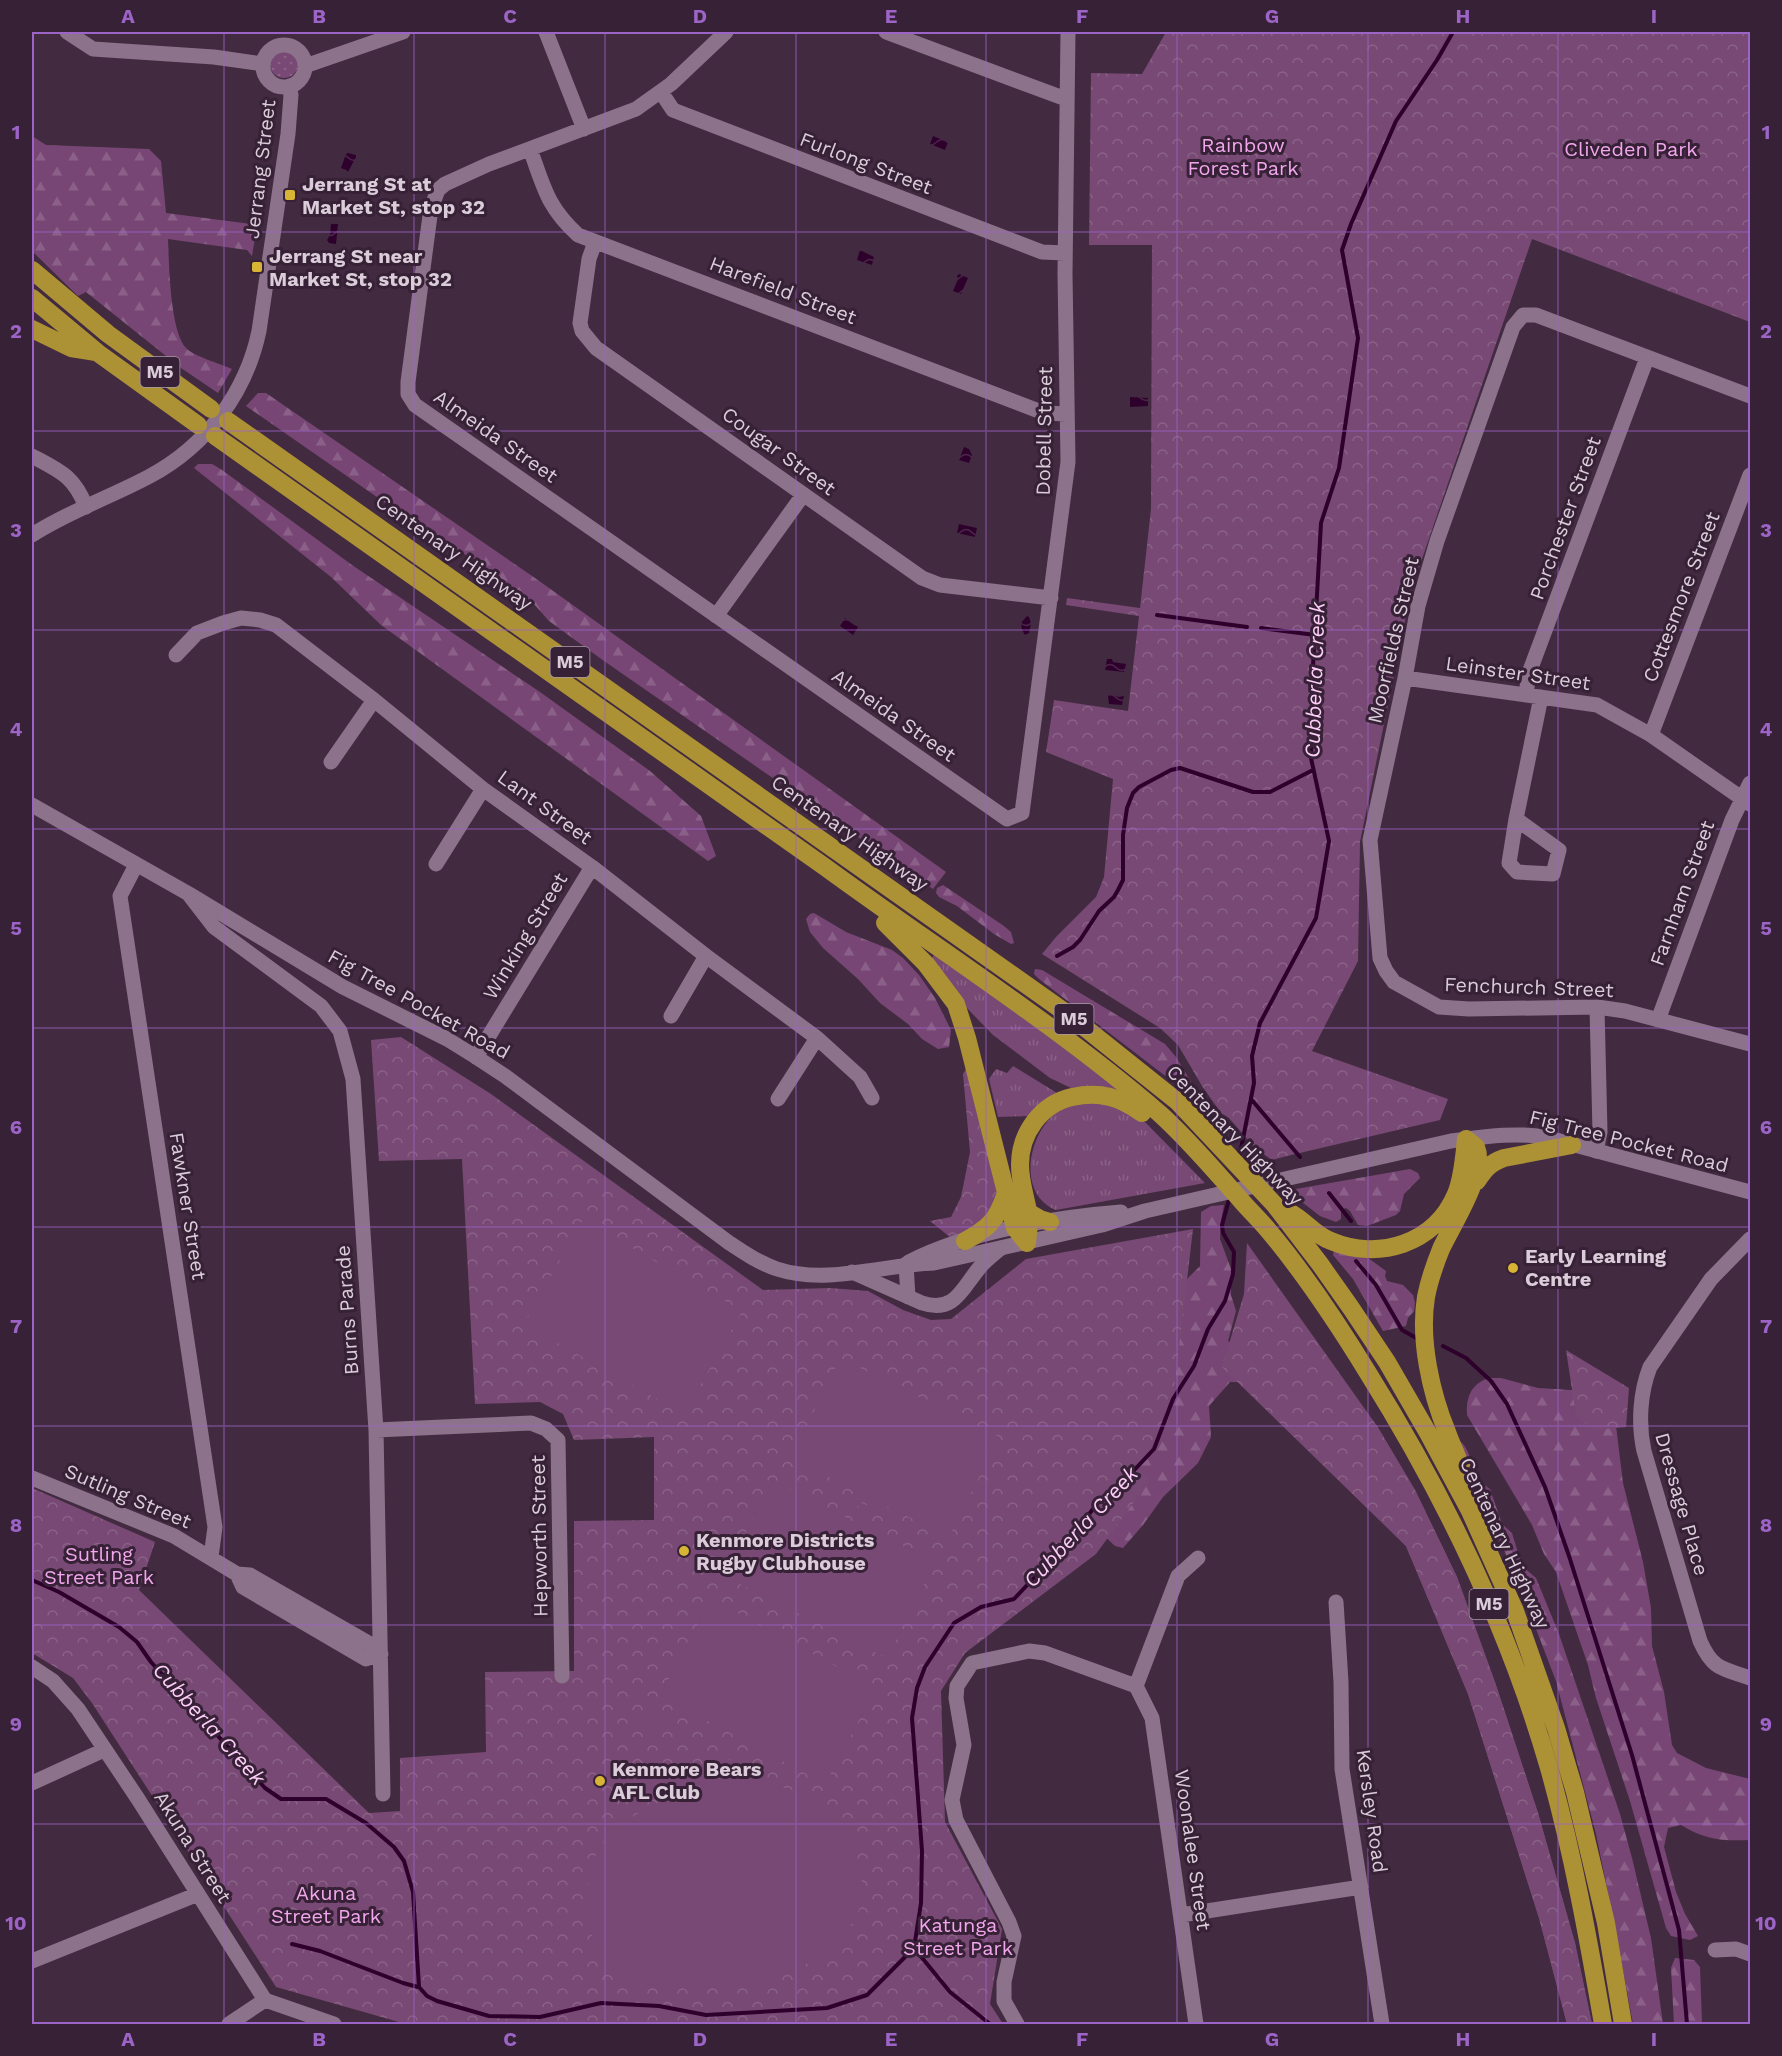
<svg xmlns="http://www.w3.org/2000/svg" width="1782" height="2056" viewBox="0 0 1782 2056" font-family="'Work Sans',sans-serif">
<defs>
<pattern id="grass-tufts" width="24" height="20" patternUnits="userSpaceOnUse" patternTransform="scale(1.5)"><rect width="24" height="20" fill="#774974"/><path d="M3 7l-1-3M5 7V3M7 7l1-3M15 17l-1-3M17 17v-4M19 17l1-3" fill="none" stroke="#8a6287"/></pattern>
<pattern id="forest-firs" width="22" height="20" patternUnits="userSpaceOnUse" patternTransform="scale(1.5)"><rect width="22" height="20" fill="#784675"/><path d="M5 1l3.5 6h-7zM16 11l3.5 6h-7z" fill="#8b6088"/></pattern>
<pattern id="park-crowns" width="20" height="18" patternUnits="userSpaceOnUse" patternTransform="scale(1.5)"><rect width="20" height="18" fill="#774974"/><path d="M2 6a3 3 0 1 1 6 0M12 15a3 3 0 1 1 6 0" fill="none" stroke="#8a6287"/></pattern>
<pattern id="garden-dots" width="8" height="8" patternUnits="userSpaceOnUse" patternTransform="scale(1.5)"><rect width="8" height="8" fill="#774974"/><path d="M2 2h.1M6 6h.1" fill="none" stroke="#8a6287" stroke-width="1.8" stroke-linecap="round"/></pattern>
<pattern id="water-waves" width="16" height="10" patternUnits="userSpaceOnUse" patternTransform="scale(1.5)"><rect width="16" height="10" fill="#2e012d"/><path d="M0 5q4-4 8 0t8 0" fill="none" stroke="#4c254b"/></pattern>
</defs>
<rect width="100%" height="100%" fill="#422b40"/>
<path fill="url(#grass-tufts)" d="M934,955L1060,1042L1119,1090L1097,1087L1071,1088L1050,1078L993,1035L962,1003L931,960Z
M1013,1066L1057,1093L1028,1116L998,1117L989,1079L996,1069L1007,1073Z
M1100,1101L1141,1118L1205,1183L1056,1210C1014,1193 1029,1126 1064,1107C1074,1102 1089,1103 1100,1101Z"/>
<path fill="url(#forest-firs)" d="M32,136L46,145L149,149L161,161L166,213L251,224L258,220L252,256L247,250L168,239C169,264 170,331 186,348C193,356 221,364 232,369L218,393L181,368L86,292L78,296L32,251Z
M258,393H266L535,578L946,872L933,889L604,661L549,621L533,603L474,559L446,545L246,406Z
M198,464H212L222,470L352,565L540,692L650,771L701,816L716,856L708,861L381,625L331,577L194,468Z
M943,885L1004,926L1011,932L1014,943L1011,944L994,934L957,906L939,897L936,893L937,888Z
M814,913L846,932L892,950L903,958L919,975L935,998L951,1030L949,1047L938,1049L922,1039L908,1024L880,1003L858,979L823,948L810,932L806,919L810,914Z
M1035,969L1042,970L1165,1044L1176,1057L1198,1093L1200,1098L1198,1101L1039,979L1034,974Z
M1410,1169L1418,1173L1420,1178L1404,1194L1400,1211L1396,1215L1367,1226L1358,1225L1350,1211L1346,1208L1341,1210V1219L1336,1222L1320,1216L1298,1199L1296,1189Z
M1224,1205L1221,1221L1220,1239L1231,1269V1295L1236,1311L1228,1341L1377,1426L1415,1490L1457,1577L1496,1685L1538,1813L1575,1943L1592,2024H1567L1539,1918L1468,1694L1406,1546L1271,1414L1247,1382H1230L1209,1406L1211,1437L1198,1463L1163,1497L1143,1525L1123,1548L1115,1546L1087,1520L1176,1290L1200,1266L1201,1212L1211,1206Z
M1334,1251L1368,1258L1386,1271L1385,1276L1387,1281L1403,1285L1413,1295L1415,1303L1414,1311L1408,1318L1406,1326L1383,1331L1353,1279L1333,1255Z
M1489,1378H1501L1538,1388L1603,1392L1615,1418L1623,1483L1643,1562L1651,1608L1652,1646L1664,1692L1672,1745L1677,1753L1706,1768L1750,1779V1840C1721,1841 1706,1840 1681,1825L1668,1828L1664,1847L1676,1892L1685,1914L1698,1936L1690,1940L1671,1936L1666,1928L1630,1801L1596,1698L1588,1665L1556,1572L1544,1554L1532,1525L1467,1415C1466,1397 1471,1384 1489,1378Z
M1458,1440C1469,1445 1473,1469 1477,1480L1490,1489L1502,1524L1512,1533L1522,1566L1536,1578L1559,1634L1620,1814L1632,1858L1651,1938L1663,2024H1633L1615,1927L1596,1834L1556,1681L1516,1577L1456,1444Z
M1675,1958L1694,1960L1700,1967L1702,2024H1674L1671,1968Z"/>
<path fill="url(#park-crowns)" d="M1166,32H1750V322L1532,239L1411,591L1360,842L1358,961L1312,1051L1448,1099L1440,1120L1287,1156L1272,1160L1255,1148L1229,1118L1221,1113L1202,1086L1178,1045L1160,1028L1042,954L1056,937L1096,897L1104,877L1113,779L1046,752L1054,700L1128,711L1139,616L1066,605L1067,598L1140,608L1151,509L1152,245H1089L1091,73L1142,74Z
M401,1037L491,1094L763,1290L830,1288L868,1291L903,1310L931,1320L951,1319L1026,1259L1193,1229L1173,1399L1154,1449L1136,1468L1150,1480L1096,1554L965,1653L941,1691L945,1822L1002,1929L990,2004L1003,2024H406L276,1987L92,1703L73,1678L32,1653V1488L155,1542L139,1590L369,1813L400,1811V1758L486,1752L485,1672L574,1671V1521L654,1520V1437L574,1440L563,1414L540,1402L475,1404L462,1159L379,1161L371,1040Z
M968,1066L998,1185L995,1209L965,1235L950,1237L930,1221L951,1217L961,1197L970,1152L963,1074Z
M1247,1243L1377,1426L1415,1490L1457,1577L1496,1685L1538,1813L1575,1943L1592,2024H1567L1539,1918L1468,1694L1406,1546L1222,1367L1244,1294Z
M1566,1350L1629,1388L1626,1427L1595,1430L1576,1416Z"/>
<path fill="url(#garden-dots)" d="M270 64a14 14 0 1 1 28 0a14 14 0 1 1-28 0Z"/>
<path fill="#774974" d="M583,1220L742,1311L684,1414L524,1324Z
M840,1358L999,1437L949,1537L791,1458Z
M772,1481L935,1562L887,1658L724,1576Z
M848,1497L891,1516L890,1520L846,1501Z
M711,1599L876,1688L825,1784L660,1695Z
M660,1710L663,1723L632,1731L628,1718Z
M711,1752L754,1770L752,1775L709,1757Z
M736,1783C768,1785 800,1787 828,1805C832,1808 839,1811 842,1816C847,1824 850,1836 853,1845C859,1864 865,1883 861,1903C857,1919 846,1934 834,1944C793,1981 735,1990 681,1987C664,1986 644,1986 628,1978C590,1961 582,1912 589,1876C592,1863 598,1849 606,1839C626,1815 678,1790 709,1785C718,1784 727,1784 736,1783Z
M358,1887L375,1919L350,1932L333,1900Z"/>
<path fill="url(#water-waves)" d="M933,136L948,142L945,150L930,144Z
M348,153L356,155V157L348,172L341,168L346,154Z
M331,224H338L336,244L329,243L327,240L330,235Z
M860,250L874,257L872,265L857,260Z
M959,274L968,278L961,294L953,291L958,279L957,276Z
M1130,397L1148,398V406L1130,407Z
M964,447L969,449L972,455L969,463L959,460Z
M959,524L977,528L975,537L957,533Z
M1027,616L1029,617L1031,623L1029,633L1025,635L1022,630L1021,623Z
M845,618L858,627L853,635L840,626Z
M1107,659H1112L1113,662L1126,664L1124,672L1105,670Z
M1111,694L1118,697L1124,696L1122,705L1109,704L1108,696Z"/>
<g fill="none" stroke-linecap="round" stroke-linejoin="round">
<path stroke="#2e012d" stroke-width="4" d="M1157,615L1247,627
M1261,628L1315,635
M1057,956L1073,947L1080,940L1099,911L1114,897L1118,890L1123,880V835L1127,808L1133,793L1139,787L1171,770L1180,768L1253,792H1270L1313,770
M1251,1099L1300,1157
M1239,1159L1254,1083L1252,1056L1260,1023L1316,918L1329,841L1311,758L1313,666L1321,523L1339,468L1358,338L1342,250L1351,224L1396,121L1437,60L1453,32
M1329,1193L1351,1221
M1356,1261L1376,1285L1402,1330L1420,1340
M1443,1346L1466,1358L1491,1381L1507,1404L1545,1487L1569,1556L1632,1755L1679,1930L1687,2024
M32,1580L59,1592L119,1627L137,1642L151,1662L265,1788L281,1799H326L366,1823L394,1847L404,1861L413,1892L419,1987L427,1996L437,2001L489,2016L540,2017L601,2003L659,2006L706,2015L827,2008L867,1995L914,1948L921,1903L922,1851L912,1718L917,1688L925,1667L954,1623L981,1607L1014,1599L1063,1547L1097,1504L1124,1481L1154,1449L1173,1399L1194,1366L1208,1329L1225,1301L1233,1274L1234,1252L1223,1233L1222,1225L1230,1196
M292,1944L320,1951L403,1983L418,1987
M914,1948L950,1992L990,2024"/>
<path stroke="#8d728b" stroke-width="15" d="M67,32L93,49L214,57L263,64
M546,32L584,129
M726,32L671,84L636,109L489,164L445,184L438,190L431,208L408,382V394L415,405L1007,819L1022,813L1068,462L1065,274L1068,32
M886,32L1066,99
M661,92L673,110L1042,252L1065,253
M530,149C544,187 547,207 578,235L1044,413L1067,414
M595,242L589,259L580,323L582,331L596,348L922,578L940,585L1051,598
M1750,396L1536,315H1523L1513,327L1437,541L1418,606L1405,678L1370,840L1380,958L1386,971L1394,982L1439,1007L1469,1009L1597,1007L1625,1011L1750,1044
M32,456C60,471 74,476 86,507
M716,616L803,495
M176,655L197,633L223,623L241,618L260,620L276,625L374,700L483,789L592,867L706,956L817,1038L860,1077L872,1098
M1405,678L1597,705L1651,735L1750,804
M1526,694L1529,673L1647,358
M1651,735L1750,475
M331,762L374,700
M1516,819L1559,850L1553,874L1517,872L1509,863L1516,819L1541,697
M436,864L483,789
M136,865L120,896L215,1527L211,1557
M190,896L214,927L321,1006L340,1031L353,1079L376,1430L383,1794
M671,1016L706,956
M1658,1020L1732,820L1750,783
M476,1057L592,867
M778,1099L817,1038
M1596,1151L1600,1132L1597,1007
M1750,1239L1711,1279L1650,1367C1640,1392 1638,1424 1644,1451L1700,1641C1713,1670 1722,1668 1750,1678
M906,1264L908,1297
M852,1272L922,1303C955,1314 962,1288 980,1267C986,1260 994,1254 1001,1248
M376,1430L531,1423L546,1429L558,1440L562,1676
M32,1478L174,1536L237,1574L250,1575L372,1645L381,1654L366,1659L243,1587L237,1574
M1336,1602L1341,1682L1342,1769L1382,2024
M32,1667L53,1681L78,1709L138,1799L265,2000L334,2024
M1136,1686L1152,1718L1196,2024
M1136,1686L1178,1576L1198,1558
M32,1783L104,1750
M1181,1915L1361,1887
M1715,1950L1736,1949L1750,1954
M32,1961L198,1894
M229,2024L265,2000
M1017,2024L1004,2001V1982L1014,1936L1009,1922L956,1820L952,1800L964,1745L956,1698L957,1686L972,1663L1029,1651L1045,1653L1136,1686"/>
<path stroke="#8d728b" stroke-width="15" d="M263 66a21 21 0 1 1 42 0a21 21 0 1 1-42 0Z
M305,66L403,32
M32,535C69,511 111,497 150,476C206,446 246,393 259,331L288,134L291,95L289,86"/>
<path stroke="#8d728b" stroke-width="15" d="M32,805L189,894L343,987L447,1039L476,1057L505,1076L728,1242C743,1252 759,1263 777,1269C826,1285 883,1265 934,1263L1102,1225L1145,1211L1451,1141C1483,1137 1513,1132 1545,1137L1750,1192
M909,1262C966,1232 1056,1217 1121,1212"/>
<path stroke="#ad9235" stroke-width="18" d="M32,270L108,334L211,409
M32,298L98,353L198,425
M32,329L71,348L96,352
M228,421L1069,1015L1178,1102L1274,1204L1320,1264L1351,1308L1387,1362L1428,1433L1470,1511L1515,1611L1556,1728L1575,1792L1606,1923L1623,2024
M215,436L825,867C937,949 1054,1023 1159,1113C1188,1139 1213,1169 1239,1198C1248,1209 1259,1219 1268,1230C1305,1274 1338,1324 1368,1373C1445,1496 1509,1629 1549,1768C1573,1853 1588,1938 1603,2024
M885,923L926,964L956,1004L967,1038L1015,1228L1027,1243
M1477,1181C1485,1169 1490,1163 1504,1158L1572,1145
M1028,1212L1040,1219L1050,1222
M1289,1212C1305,1220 1314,1235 1331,1241C1378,1261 1435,1244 1456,1194C1463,1177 1464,1157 1466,1139L1476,1147C1487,1173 1452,1225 1441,1249C1435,1264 1429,1281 1426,1297C1419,1340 1431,1393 1447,1432C1454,1452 1466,1472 1468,1493
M965,1241C989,1228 997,1220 1006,1193
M1027,1243C1028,1233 1030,1221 1028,1211C1025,1195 1020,1181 1020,1165C1020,1133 1041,1104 1072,1097C1101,1091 1119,1097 1142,1113"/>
</g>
<path fill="none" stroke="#9d64c8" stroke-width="1.5" stroke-opacity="0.55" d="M224,32V2024M414,32V2024M605,32V2024M796,32V2024M986,32V2024M1177,32V2024M1368,32V2024M1558,32V2024M32,232H1750M32,431H1750M32,630H1750M32,829H1750M32,1028H1750M32,1227H1750M32,1426H1750M32,1625H1750M32,1824H1750"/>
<g fill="#d8b434" stroke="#372136" stroke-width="2">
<rect x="284" y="189" width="12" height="12" rx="3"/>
<rect x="251" y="261" width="12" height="12" rx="3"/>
<circle cx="1513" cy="1268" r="6"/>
<circle cx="684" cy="1551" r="6"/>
<circle cx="600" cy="1781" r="6"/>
</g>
<g text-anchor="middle" stroke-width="6" stroke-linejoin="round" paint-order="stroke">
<g fill="#372136" stroke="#aa99a8" stroke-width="1.5">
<rect x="140.5" y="357" width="39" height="30" rx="4.5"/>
<rect x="550.5" y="647" width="39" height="30" rx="4.5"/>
<rect x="1054.5" y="1004" width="39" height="30" rx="4.5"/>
<rect x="1469.5" y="1589" width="39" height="30" rx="4.5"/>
</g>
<g font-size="18" font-weight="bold" fill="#dbccd9">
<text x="160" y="378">M5</text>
<text x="570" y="668">M5</text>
<text x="1074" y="1025">M5</text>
<text x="1489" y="1610">M5</text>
</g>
<g font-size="20" fill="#f2a7ed" stroke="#372136">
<text x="1243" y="152">Rainbow<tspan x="1243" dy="23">Forest Park</tspan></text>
<text x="1631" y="156">Cliveden Park</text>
<text x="99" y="1561">Sutling<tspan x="99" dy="23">Street Park</tspan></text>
<text x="326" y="1900">Akuna<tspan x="326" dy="23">Street Park</tspan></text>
<text x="958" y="1932">Katunga<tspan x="958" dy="23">Street Park</tspan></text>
</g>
<g font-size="20" fill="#dbccd9" stroke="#372136">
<text transform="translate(866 163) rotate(21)" y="7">Furlong Street</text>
<text transform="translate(260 169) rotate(-83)" y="7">Jerrang Street</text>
<text transform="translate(783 290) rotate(21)" y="7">Harefield Street</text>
<text transform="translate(1044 431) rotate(-89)" y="7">Dobell Street</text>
<text transform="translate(496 436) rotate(35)" y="7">Almeida Street</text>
<text transform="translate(779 451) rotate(36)" y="7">Cougar Street</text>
<text transform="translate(1565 518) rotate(-70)" y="7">Porchester Street</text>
<text transform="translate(454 552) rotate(35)" y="7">Centenary Highway</text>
<text transform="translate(1681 597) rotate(-69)" y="7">Cottesmore Street</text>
<text transform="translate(1393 640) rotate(-77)" y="7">Moorfields Street</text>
<text transform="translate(1518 673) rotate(8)" y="7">Leinster Street</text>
<text transform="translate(894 715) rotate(35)" y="7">Almeida Street</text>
<text transform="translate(545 807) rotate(36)" y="7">Lant Street</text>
<text transform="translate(850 833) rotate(35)" y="7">Centenary Highway</text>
<text transform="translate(1682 893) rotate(-70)" y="7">Farnham Street</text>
<text transform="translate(525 936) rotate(-59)" y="7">Winking Street</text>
<text transform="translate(1529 987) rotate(2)" y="7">Fenchurch Street</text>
<text transform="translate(419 1004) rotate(29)" y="7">Fig Tree Pocket Road</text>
<text transform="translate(1235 1135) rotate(46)" y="7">Centenary Highway</text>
<text transform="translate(1629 1141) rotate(14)" y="7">Fig Tree Pocket Road</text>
<text transform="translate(188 1206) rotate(81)" y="7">Fawkner Street</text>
<text transform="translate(347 1310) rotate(-94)" y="7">Burns Parade</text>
<text transform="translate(128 1496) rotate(23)" y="7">Sutling Street</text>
<text transform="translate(1682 1504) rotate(74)" y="7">Dressage Place</text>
<text transform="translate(539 1536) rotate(-91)" y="7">Hepworth Street</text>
<text transform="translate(1505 1543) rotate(65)" y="7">Centenary Highway</text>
<text transform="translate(1372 1811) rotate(82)" y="7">Kersley Road</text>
<text transform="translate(193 1847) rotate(58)" y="7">Akuna Street</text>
<text transform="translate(1193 1850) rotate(82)" y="7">Woonalee Street</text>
</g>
<g font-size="20" font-weight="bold" fill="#dbccd9" stroke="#372136" text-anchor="start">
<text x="302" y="191">Jerrang St at<tspan x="302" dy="23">Market St, stop 32</tspan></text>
<text x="269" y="263">Jerrang St near<tspan x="269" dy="23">Market St, stop 32</tspan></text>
<text x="1525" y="1263">Early Learning<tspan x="1525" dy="23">Centre</tspan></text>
<text x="696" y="1547">Kenmore Districts<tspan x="696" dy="23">Rugby Clubhouse</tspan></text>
<text x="612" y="1776">Kenmore Bears<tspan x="612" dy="23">AFL Club</tspan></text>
</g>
<g font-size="21" font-style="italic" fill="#fccef8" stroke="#372136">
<text transform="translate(1315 680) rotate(-88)" y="7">Cubberla Creek</text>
<text transform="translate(1081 1527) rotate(-47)" y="7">Cubberla Creek</text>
<text transform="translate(209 1724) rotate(48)" y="7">Cubberla Creek</text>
</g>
</g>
<rect width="1782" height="2056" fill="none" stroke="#372136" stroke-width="66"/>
<rect x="33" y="33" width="1716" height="1990" fill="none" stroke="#9d64c8" stroke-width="2"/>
<g font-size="20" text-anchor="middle" font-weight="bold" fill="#9d64c8">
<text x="128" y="23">A</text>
<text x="319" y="23">B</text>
<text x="510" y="23">C</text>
<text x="700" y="23">D</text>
<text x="891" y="23">E</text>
<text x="1082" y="23">F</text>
<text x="1272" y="23">G</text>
<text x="1463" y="23">H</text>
<text x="1654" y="23">I</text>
<text x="16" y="139">1</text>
<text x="1766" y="139">1</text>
<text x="16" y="338">2</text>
<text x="1766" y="338">2</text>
<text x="16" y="537">3</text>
<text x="1766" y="537">3</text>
<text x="16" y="736">4</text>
<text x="1766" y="736">4</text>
<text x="16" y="935">5</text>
<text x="1766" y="935">5</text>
<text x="16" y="1134">6</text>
<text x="1766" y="1134">6</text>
<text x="16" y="1333">7</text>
<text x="1766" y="1333">7</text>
<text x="16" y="1532">8</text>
<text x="1766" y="1532">8</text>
<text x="16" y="1731">9</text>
<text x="1766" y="1731">9</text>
<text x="16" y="1930">10</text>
<text x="1766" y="1930">10</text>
<text x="128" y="2046">A</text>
<text x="319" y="2046">B</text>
<text x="510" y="2046">C</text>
<text x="700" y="2046">D</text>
<text x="891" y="2046">E</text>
<text x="1082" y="2046">F</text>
<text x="1272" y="2046">G</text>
<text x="1463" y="2046">H</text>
<text x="1654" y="2046">I</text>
</g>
</svg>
